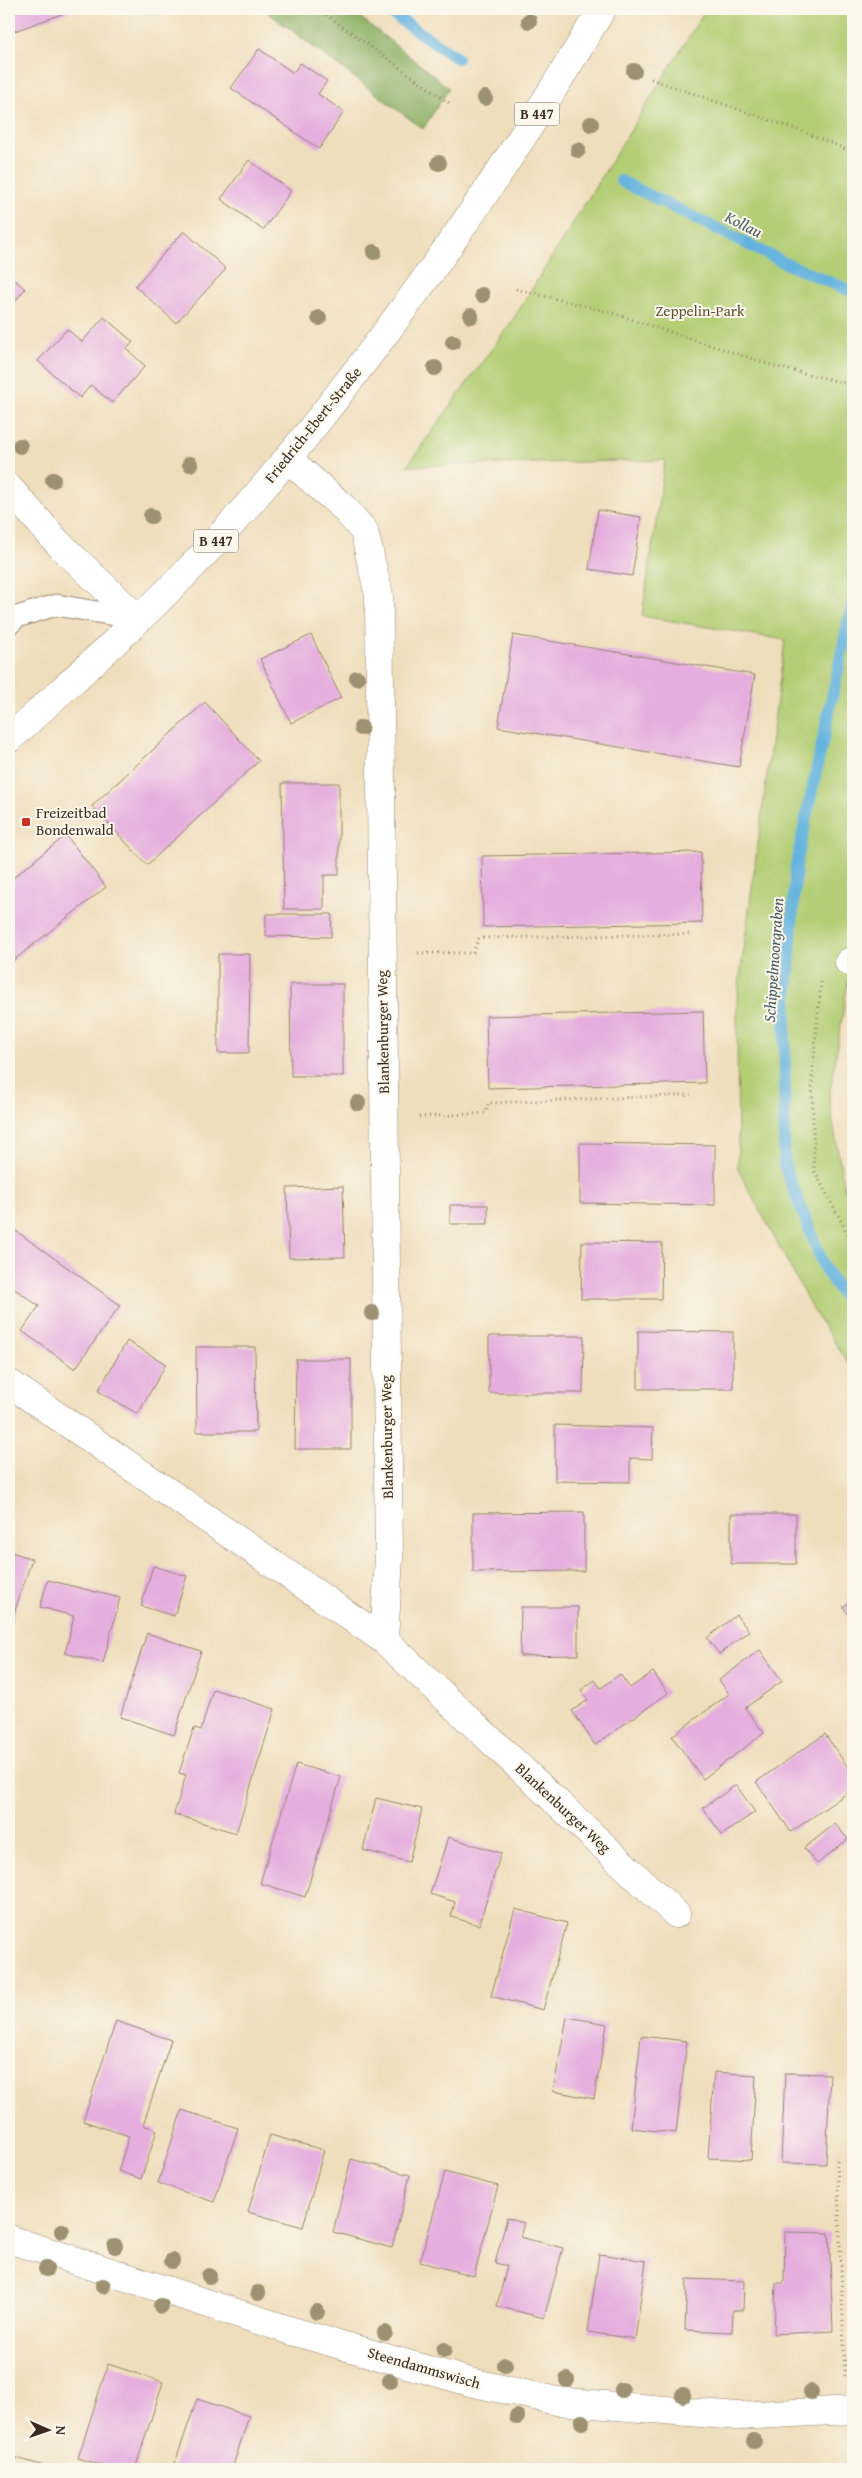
<svg xmlns="http://www.w3.org/2000/svg" width="862" height="2478" viewBox="0 0 862 2478" font-family="'Gentium Book Plus',serif">
<rect width="100%" height="100%" fill="#fbf7ec"/>
<filter id="ink" filterUnits="userSpaceOnUse"><feTurbulence type="fractalNoise" baseFrequency=".02" numOctaves="2"/><feDisplacementMap in="SourceGraphic" scale="10" xChannelSelector="R" yChannelSelector="G"/><feConvolveMatrix kernelMatrix="1 2 1 2 8 2 1 2 1" color-interpolation-filters="sRGB"/></filter>
<filter id="wash" filterUnits="userSpaceOnUse"><feTurbulence type="fractalNoise" baseFrequency=".0096" numOctaves="4" result="noise"/><feDisplacementMap in="SourceGraphic" scale="20" xChannelSelector="R" yChannelSelector="G"/><feGaussianBlur stdDeviation="1.12" result="paint"/><feColorMatrix in="noise" values="0 0 0 0 0 0 0 0 0 0 0 0 0 0 0 0 0 1.4 0 .05"/><feComposite in="paint" operator="in"/></filter>
<g filter="url(#wash)">
<rect width="100%" height="100%" fill="#efdebc"/>
<path fill="#b3ce74" stroke="#777c49" d="M706,9H853V950L829,1098L844,1188L853,1206V1370L813,1310L738,1169L737,1000L785,640L642,616L665,460L407,466L512,321Z"/>
<path fill="#8eb166" stroke="#646e42" d="M263,9H350L449,88L423,129Z"/>
<g fill="none" stroke-linecap="round" stroke-linejoin="round">
<path stroke="#64b2de" stroke-width="12" d="M385,9L457,58
M621,181L787,264L853,292
M853,600L796,865L785,1029L784,1165L825,1269L853,1311"/>
</g>
<g id="blocks">
<path fill="#e5aede" d="M9,9H76L9,33Z
M259,49L293,73L300,63L327,81L318,94L344,112L319,149L231,88Z
M249,160L291,191L263,230L221,199Z
M184,231L226,269L176,323L135,286Z
M9,275L25,289L9,309Z
M104,317L133,342L127,349L145,366L112,403L91,385L80,398L38,361L67,329L82,342Z
M598,510L641,517L632,576L589,569Z
M311,635L341,698L291,723L260,659Z
M513,635L755,675L739,767L498,727Z
M205,702L259,761L147,865L92,806Z
M282,783H339V875H324V909H284Z
M66,835L106,887L9,964V881Z
M701,852L702,923L483,927L482,856Z
M266,914H332L331,937L266,936Z
M218,954H250L249,1053H218Z
M290,984H343V1076H291Z
M703,1011L705,1083L488,1088L486,1016Z
M580,1143L715,1145V1205L580,1203Z
M343,1186L345,1257L289,1258L287,1188Z
M450,1205H488V1224H450Z
M9,1226L120,1305L75,1369L22,1331L39,1306L9,1285Z
M582,1242L662,1243L661,1299H581Z
M638,1331L733,1332V1389H638Z
M489,1336H584L583,1393H489Z
M127,1341L166,1364L138,1414L98,1391Z
M196,1347H255L256,1432H197Z
M296,1359H351V1449H295Z
M555,1425L653,1428L652,1459L630,1458V1482L555,1481Z
M584,1512V1571L473,1572V1513Z
M731,1514H796V1564H731Z
M9,1551L32,1559L9,1629Z
M153,1566L187,1576L174,1616L141,1606Z
M48,1580L120,1598L103,1663L65,1653L74,1616L40,1607Z
M853,1599V1621L843,1607Z
M521,1607H578V1655L520,1656Z
M736,1615L749,1631L719,1654L707,1638Z
M147,1633L201,1651L174,1735L120,1717Z
M760,1650L782,1681L745,1708L764,1733L703,1779L672,1736L729,1694L719,1680Z
M653,1672L668,1693L595,1745L572,1711L588,1700L581,1690L595,1680L601,1688L620,1674L630,1688Z
M213,1689L275,1709L236,1833L174,1814L186,1775L179,1773L194,1728L201,1730Z
M825,1734L853,1775V1789L791,1832L756,1782Z
M296,1764L341,1777L305,1897L260,1883Z
M736,1785L755,1812L722,1835L703,1808Z
M376,1798L422,1809L409,1862L363,1850Z
M835,1824L848,1839L817,1864L804,1848Z
M448,1837L501,1853L479,1925L451,1917L455,1902L430,1894Z
M515,1909L567,1923L543,2010L491,1996Z
M567,2017L607,2024L594,2099L553,2091Z
M116,2021L171,2040L143,2125L157,2130L141,2179L118,2171L129,2136L83,2121Z
M641,2036L687,2041L676,2133L631,2128Z
M714,2072L756,2075L751,2160L708,2158Z
M785,2073L830,2074L826,2164L781,2163Z
M182,2110L238,2128L214,2202L158,2183Z
M270,2135L324,2150L303,2227L248,2212Z
M351,2159L410,2175L392,2248L333,2232Z
M445,2172L498,2186L474,2276L420,2262Z
M507,2218L524,2223L520,2237L563,2248L544,2318L497,2306L507,2266L495,2263Z
M785,2232L829,2233L833,2331L774,2334L776,2283H784Z
M599,2254L646,2261L635,2339L588,2332Z
M687,2279L744,2281L743,2310H733L732,2332L685,2330Z
M108,2364L163,2382L135,2469H112L78,2458Z
M197,2399L249,2416L232,2469H173Z
M9,2456L41,2465L40,2469H9Z"/>
</g>
</g>
<g filter="url(#ink)">
<use href="#blocks" fill-opacity="0" stroke="#95846d" stroke-width="1"/>
<g fill="none" stroke-linecap="round" stroke-linejoin="round">
<defs>
<path id="lane" d="M9,624L17,617L56,605L138,619"/>
<path id="street" d="M288,459L344,508L364,531L379,595L389,1558L384,1640L676,1914
M9,488L58,543L138,619
M849,962H853
M9,1383L384,1640
M9,2239L292,2331L470,2382L557,2401L737,2416L853,2410"/>
<path id="primary" d="M9,739C78,675 151,612 215,542C262,491 306,437 348,382C441,263 525,138 602,9"/>
</defs>
<use href="#lane" stroke="#95846d" stroke-width="23"/>
<use href="#street" stroke="#95846d" stroke-width="29"/>
<use href="#primary" stroke="#95846d" stroke-width="29"/>
<path stroke="#95846d" stroke-width="3" stroke-dasharray="1 4" stroke-linecap="butt" d="M318,9L452,105
M651,79L801,131L853,152
M516,289L609,312L777,367L853,385
M851,926L853,896
M418,953H473L479,938L693,934
M821,982L812,1078L814,1170L853,1244
M419,1117L486,1113L488,1103L691,1095
M837,2160L845,2376"/>
<use href="#lane" stroke="#fff" stroke-width="21"/>
<use href="#street" stroke="#fff" stroke-width="28"/>
<use href="#primary" stroke="#fff" stroke-width="28"/>
</g>
<g fill="#9c9271">
<circle cx="529" cy="21" r="8"/>
<circle cx="634" cy="71" r="8"/>
<circle cx="485" cy="98" r="8"/>
<circle cx="591" cy="124" r="8"/>
<circle cx="578" cy="150" r="8"/>
<circle cx="439" cy="163" r="8"/>
<circle cx="374" cy="252" r="8"/>
<circle cx="482" cy="295" r="8"/>
<circle cx="471" cy="316" r="8"/>
<circle cx="319" cy="318" r="8"/>
<circle cx="453" cy="342" r="8"/>
<circle cx="435" cy="368" r="8"/>
<circle cx="20" cy="446" r="8"/>
<circle cx="190" cy="464" r="8"/>
<circle cx="53" cy="480" r="8"/>
<circle cx="151" cy="516" r="8"/>
<circle cx="357" cy="678" r="8"/>
<circle cx="361" cy="728" r="8"/>
<circle cx="358" cy="1103" r="8"/>
<circle cx="372" cy="1313" r="8"/>
<circle cx="62" cy="2231" r="8"/>
<circle cx="115" cy="2246" r="8"/>
<circle cx="172" cy="2261" r="8"/>
<circle cx="46" cy="2269" r="8"/>
<circle cx="209" cy="2276" r="8"/>
<circle cx="103" cy="2286" r="8"/>
<circle cx="258" cy="2293" r="8"/>
<circle cx="161" cy="2306" r="8"/>
<circle cx="317" cy="2312" r="8"/>
<circle cx="385" cy="2333" r="8"/>
<circle cx="444" cy="2350" r="8"/>
<circle cx="505" cy="2365" r="8"/>
<circle cx="567" cy="2380" r="8"/>
<circle cx="390" cy="2381" r="8"/>
<circle cx="622" cy="2390" r="8"/>
<circle cx="811" cy="2392" r="8"/>
<circle cx="683" cy="2395" r="8"/>
<circle cx="517" cy="2417" r="8"/>
<circle cx="582" cy="2422" r="8"/>
<circle cx="754" cy="2441" r="8"/>
</g>
</g>
<rect fill="#c8321e" stroke="#fbf7ec" stroke-width="2" x="21" y="817" width="10" height="10" rx="2.5"/>
<g text-anchor="middle" stroke-width="4" stroke-linejoin="round" paint-order="stroke">
<g fill="#fbf7ec" stroke="#75685c" stroke-width="1">
<rect x="514.5" y="102.5" width="45" height="23" rx="4"/>
<rect x="193.5" y="529.5" width="45" height="23" rx="4"/>
</g>
<g font-size="14" font-weight="bold" fill="#3b2a1e">
<text x="537" y="119">B 447</text>
<text x="216" y="546">B 447</text>
</g>
<g font-size="15" fill="#595334" stroke="#fbf7ec">
<text x="700" y="316">Zeppelin-Park</text>
</g>
<g font-size="15" fill="#3b2a1e" stroke="#fbf7ec">
<text transform="translate(313 425) rotate(-51)" y="5">Friedrich-Ebert-Straße</text>
<text transform="translate(383 1032) rotate(-91)" y="5">Blankenburger Weg</text>
<text transform="translate(387 1437) rotate(-91)" y="5">Blankenburger Weg</text>
<text transform="translate(563 1808) rotate(43)" y="5">Blankenburger Weg</text>
<text transform="translate(424 2368) rotate(16)" y="5">Steendammswisch</text>
</g>
<g font-size="15" fill="#3b2a1e" stroke="#fbf7ec" text-anchor="start">
<text x="36" y="818">Freizeitbad<tspan x="36" dy="17">Bondenwald</tspan></text>
</g>
<g font-size="16" font-style="italic" fill="#495a61" stroke="#fbf7ec">
<text transform="translate(744 224) rotate(27)" y="6">Kollau</text>
<text transform="translate(773 960) rotate(-86)" y="6">Schippelmoorgraben</text>
</g>
</g>
<rect width="862" height="2478" fill="none" stroke="#fbf7ec" stroke-width="30"/>
<g transform="translate(48 2430) rotate(92)" stroke="#fbf7ec" stroke-width="4" paint-order="stroke">
<path d="M0-4L9 19L0 12L-9 19Z" fill="#3b2a1e"/>
<text y="-8" font-size="14" font-weight="bold" text-anchor="middle" fill="#3b2a1e">N</text>
</g>
</svg>
